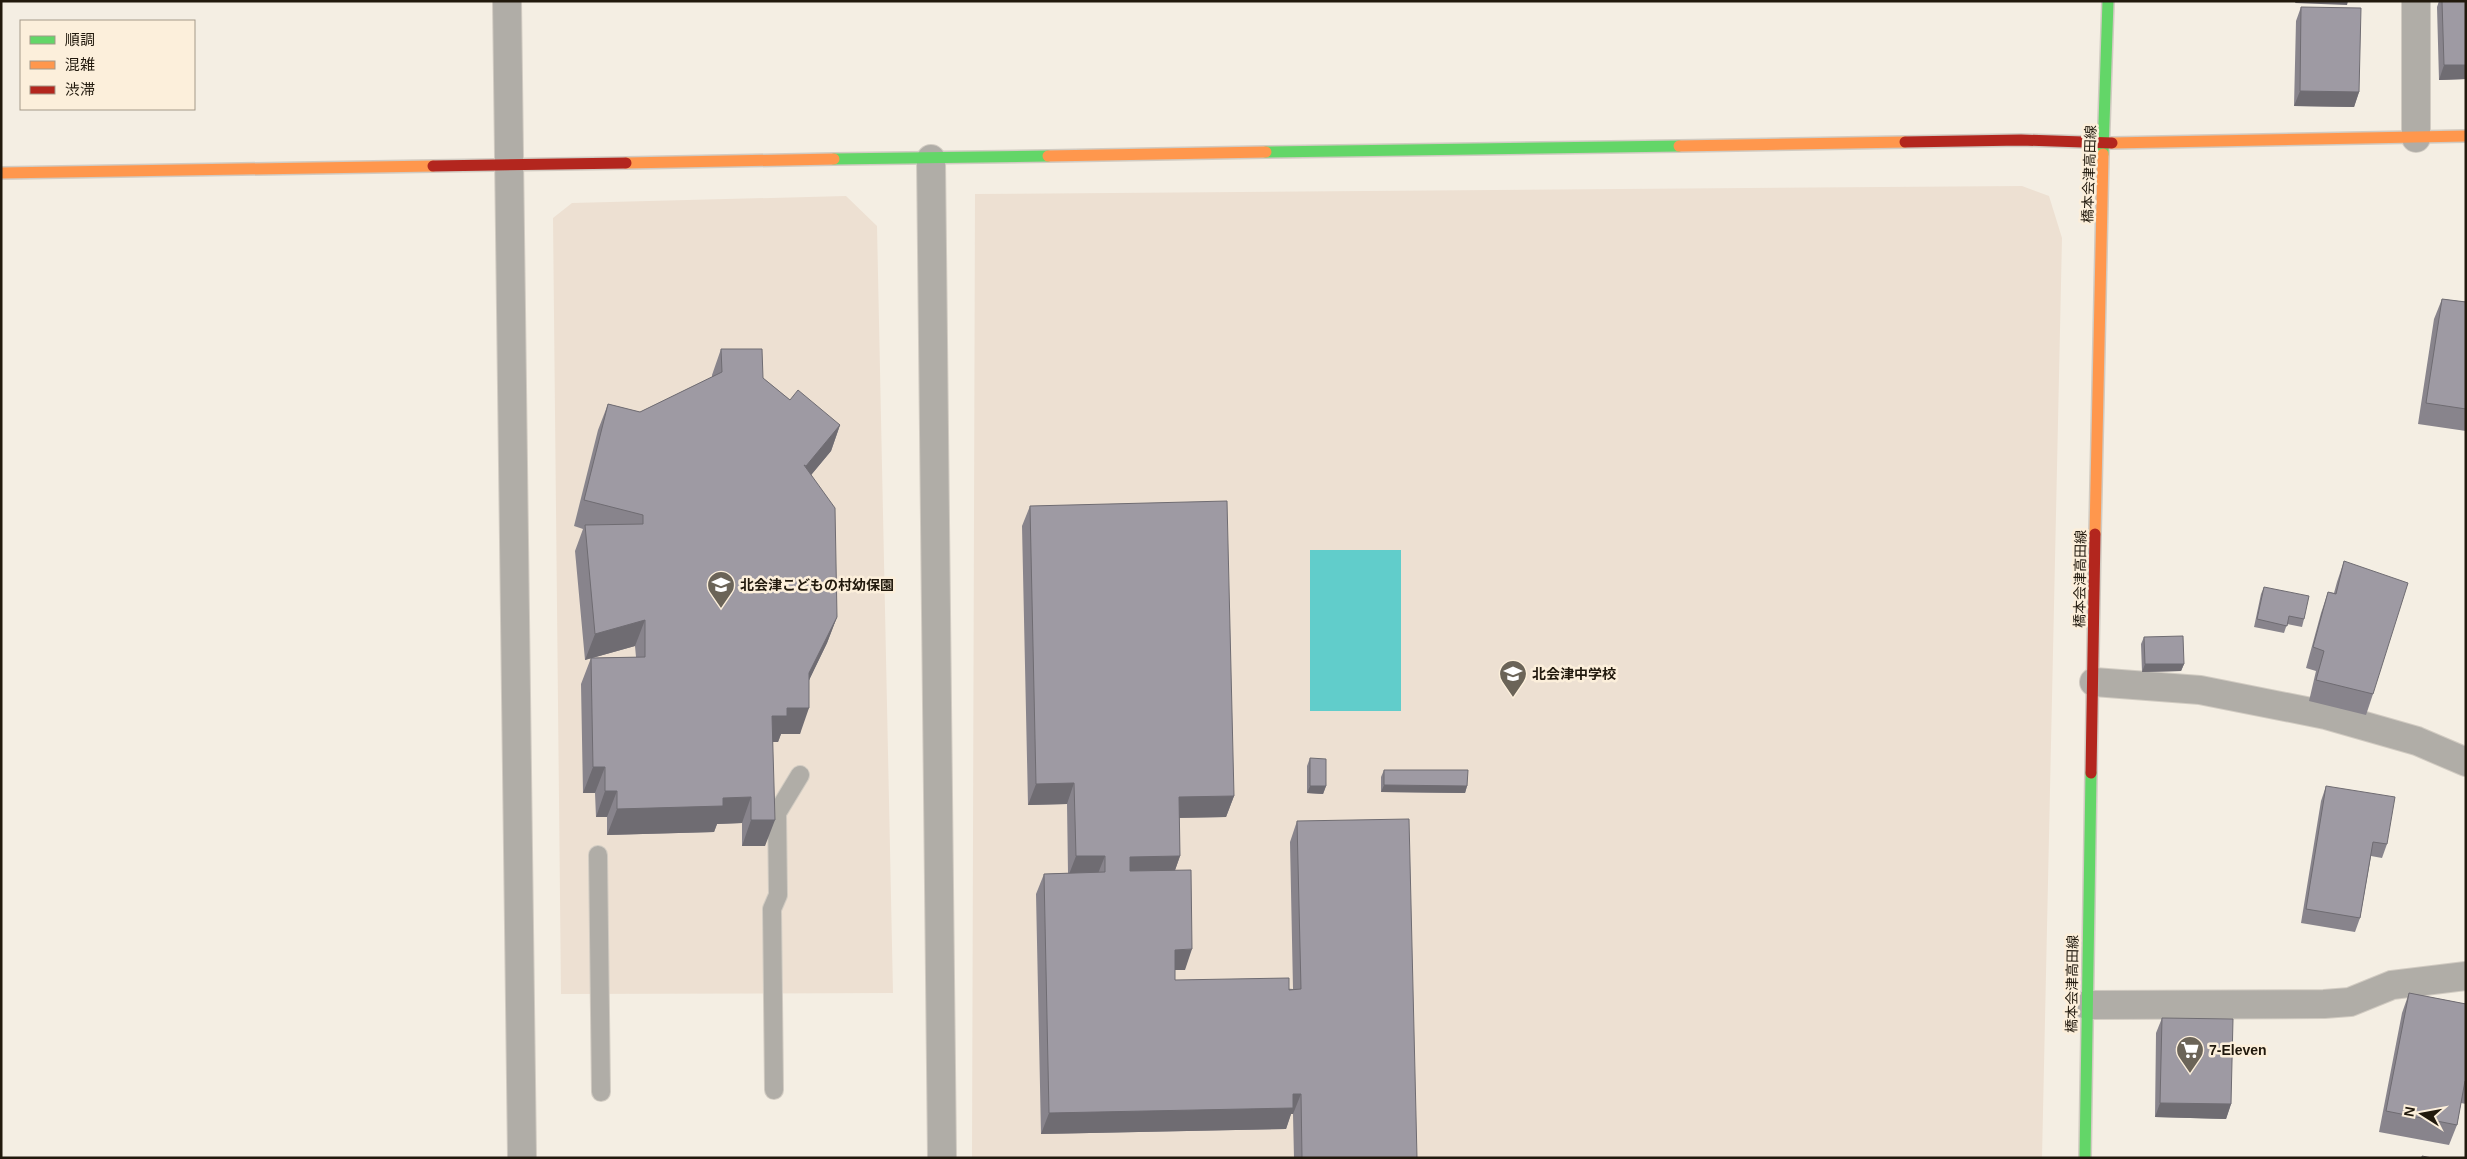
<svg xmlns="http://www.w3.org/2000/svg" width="2467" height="1159" viewBox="0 0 2467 1159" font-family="Arial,'Noto Sans JP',sans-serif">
<rect width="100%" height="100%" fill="#f4eee3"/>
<path fill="#ede0d2" d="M2022,186L2049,196L2062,238L2042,1158H972L975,194Z
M846,196L877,226L893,993L561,994L553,218L572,203Z"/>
<path fill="#61cdcb" d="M1310,550H1401V711H1310Z"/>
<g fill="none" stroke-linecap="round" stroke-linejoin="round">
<defs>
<path id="lane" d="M598,855L601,1092
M774,1090L772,909L778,895L777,813L800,775"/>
<path id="street" d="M507,1L522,1158
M2416,1V138
M931,159L942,1158
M2094,682L2200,690L2326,715L2417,741L2466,762
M2087,1005L2324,1004L2350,1002L2392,985L2466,976"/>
<path id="fast" d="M1266,152L1679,146
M2103,154L2108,1
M834,159L1048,156
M2085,1158L2091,773"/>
<path id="slow" d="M2112,143L2466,136
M1679,146L1905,142
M1048,156L1266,152
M626,163L834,159
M1,173L433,166
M2095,534L2103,154"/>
<path id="jam" d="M1905,142L2021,140L2112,143
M433,166L626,163
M2091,773L2095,534"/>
</defs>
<use href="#lane" stroke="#d1cbc2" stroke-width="20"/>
<use href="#street" stroke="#d1cbc2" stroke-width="30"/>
<use href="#fast" stroke="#d1cbc2" stroke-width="14"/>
<use href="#slow" stroke="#d1cbc2" stroke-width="14"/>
<use href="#jam" stroke="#d1cbc2" stroke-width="14"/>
<use href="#lane" stroke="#b0ada7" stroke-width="18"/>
<use href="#street" stroke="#b0ada7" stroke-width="28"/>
<use href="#fast" stroke="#63d668" stroke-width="11"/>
<use href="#slow" stroke="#ff974d" stroke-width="11"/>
<use href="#jam" stroke="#b3261e" stroke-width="11"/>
</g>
<path fill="#88848c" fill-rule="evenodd" d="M2439,1H2466V79L2439,80L2437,7Z
M2301,7L2359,92L2354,107L2294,106L2296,21Z
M2442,299L2466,302V431L2418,424L2434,319Z
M721,349L763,378L790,400L840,425L831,451L811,475L837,617L827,643L809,680L800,734H781L778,742H773L765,846H742V823L717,824L714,832L607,835V817H596L595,793H583L581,684L591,658L585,660L575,551L583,529L574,526L598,430L608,404L640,412L712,377V375ZM635,646L636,657L592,658Z
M1030,506L1234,796L1226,817L1179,818L1180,856L1175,870L1185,970H1175V980L1293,989L1290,842L1297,821L1417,1158H1294L1293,1114H1291L1286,1129L1041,1134L1036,894L1044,874L1068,873L1067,804L1028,805L1022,526Z
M2344,561L2373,694L2366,715L2309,701L2316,671L2306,668L2321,613L2328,592L2334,593L2337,582Z
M2264,587L2304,619L2302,627L2287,624L2284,633L2254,627L2261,594Z
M2144,637L2184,664L2181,671L2142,672L2141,644Z
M1310,758L1326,786L1323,794L1307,793V766Z
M1384,770L1467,786L1465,793L1381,792V777Z
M2326,786L2387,844L2382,858L2371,856L2360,918L2355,932L2301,923L2321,801Z
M2409,993L2466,1004V1104L2461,1103L2457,1125L2449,1145L2379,1132L2402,1013Z
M2162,1018L2231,1104L2226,1119L2155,1117L2156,1033Z"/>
<path fill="#6f6c72" d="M2296,1H2348L2347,5L2295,3Z
M2444,65H2466V79L2439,80Z
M2300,91L2359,92L2354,107L2294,106Z
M840,425L831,451L797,492L806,466Z
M837,617L827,643L800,699L809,673Z
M645,620L635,646L585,660L595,634Z
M2145,664H2184L2181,671L2142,672Z
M787,708H809L800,734H781L778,742H763L772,716Z
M593,767H605L595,793H583Z
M1074,783L1067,804L1028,805L1036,784Z
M1384,785L1467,786L1465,793L1381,792Z
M1310,786H1326L1323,794L1307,793Z
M605,791H617L607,817H596Z
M1234,796L1226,817L1171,818L1179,797Z
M751,797L742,823L717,824L714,832L607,835L617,809L723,798Z
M751,820H775L765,846H742Z
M1076,856H1105L1097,876L1068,877Z
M1180,856L1173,876L1122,878L1130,857Z
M1192,949L1185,970H1167L1175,950Z
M1293,1094H1301L1293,1114H1291L1286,1129L1041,1134L1049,1113Z
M2160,1103L2231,1104L2226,1119L2155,1117Z"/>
<path fill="#9e9aa3" stroke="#6f6c72" d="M2442,1H2466V65H2444Z
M2301,7L2361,8L2359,92L2300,91Z
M2442,299L2466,302V409L2426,403Z
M721,349H762L763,378L790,400L798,390L840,425L806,466L804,465L835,508L837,617L809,673V708H787V716H772L775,820H751V797L723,798V806L617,809V791H605V767H593L591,658L645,657V620L595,634L585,525L643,524V515L584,500L608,404L640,412L722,372Z
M1227,501L1234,796L1179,797L1180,856L1130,857V871L1191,870L1192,949L1175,950V980L1289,978V990L1301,989L1297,821L1409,819L1417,1158H1302L1301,1094H1293V1108L1049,1113L1044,874L1105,872V856H1076L1074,783L1036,784L1030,506Z
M2344,561L2408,583L2373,694L2316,680L2324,651L2313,647L2328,592L2336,594Z
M2264,587L2309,596L2304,619L2289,616L2287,626L2257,619Z
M2183,636L2184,664H2145L2144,637Z
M1310,758L1326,759V786H1310Z
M1384,770H1468L1467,786L1384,785Z
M2326,786L2395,797L2387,844L2373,842L2360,918L2306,909Z
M2409,993L2466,1004V1081H2465L2457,1125L2386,1111Z
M2162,1018L2233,1019L2231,1104L2160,1103Z
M2422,1156L2432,1158H2422Z"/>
<defs>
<symbol id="school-pin" viewBox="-11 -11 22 30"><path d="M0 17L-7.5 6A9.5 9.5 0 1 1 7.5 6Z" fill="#6b6458" stroke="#fcefdb"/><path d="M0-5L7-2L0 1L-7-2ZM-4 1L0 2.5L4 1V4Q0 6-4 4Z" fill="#fff"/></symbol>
<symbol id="supermarket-pin" viewBox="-11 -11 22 30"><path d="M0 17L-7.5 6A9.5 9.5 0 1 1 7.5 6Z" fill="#6b6458" stroke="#fcefdb"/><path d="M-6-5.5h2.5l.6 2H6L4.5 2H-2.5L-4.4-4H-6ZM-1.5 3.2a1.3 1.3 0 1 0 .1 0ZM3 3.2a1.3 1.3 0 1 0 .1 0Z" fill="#fff"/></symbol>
</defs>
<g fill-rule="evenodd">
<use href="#school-pin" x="705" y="569" width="32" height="43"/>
<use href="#school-pin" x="1497" y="658" width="32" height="43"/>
<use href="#supermarket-pin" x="2174" y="1034" width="32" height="43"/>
</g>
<g text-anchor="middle" stroke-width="5" stroke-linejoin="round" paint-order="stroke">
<g font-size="14" fill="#21190d" stroke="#fcefdb">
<text transform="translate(2089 174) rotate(-88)" y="5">橋本会津高田線</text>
<text transform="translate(2080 579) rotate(-89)" y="5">橋本会津高田線</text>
<text transform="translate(2072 984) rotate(-89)" y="5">橋本会津高田線</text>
</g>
<g font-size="14" font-weight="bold" fill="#21190d" stroke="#fcefdb" text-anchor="start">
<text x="740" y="590">北会津こどもの村幼保園</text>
<text x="1532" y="679">北会津中学校</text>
<text x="2209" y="1055">7-Eleven</text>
</g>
</g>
<rect width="2467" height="1159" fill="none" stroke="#21190d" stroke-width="5"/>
<rect x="20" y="20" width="175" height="90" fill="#fcefdb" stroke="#a49989"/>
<rect x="30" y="36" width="25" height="8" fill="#63d668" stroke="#a49989"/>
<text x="65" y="45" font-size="15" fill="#21190d">順調</text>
<rect x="30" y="61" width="25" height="8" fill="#ff974d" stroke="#a49989"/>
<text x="65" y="70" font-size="15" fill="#21190d">混雑</text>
<rect x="30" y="86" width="25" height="8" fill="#b3261e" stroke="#a49989"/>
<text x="65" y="95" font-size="15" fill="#21190d">渋滞</text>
<g transform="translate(2422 1114) rotate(281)" stroke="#fcefdb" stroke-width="4" paint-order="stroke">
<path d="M0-4L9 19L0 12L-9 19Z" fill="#21190d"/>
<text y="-8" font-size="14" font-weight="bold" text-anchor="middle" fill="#21190d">N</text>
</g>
</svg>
